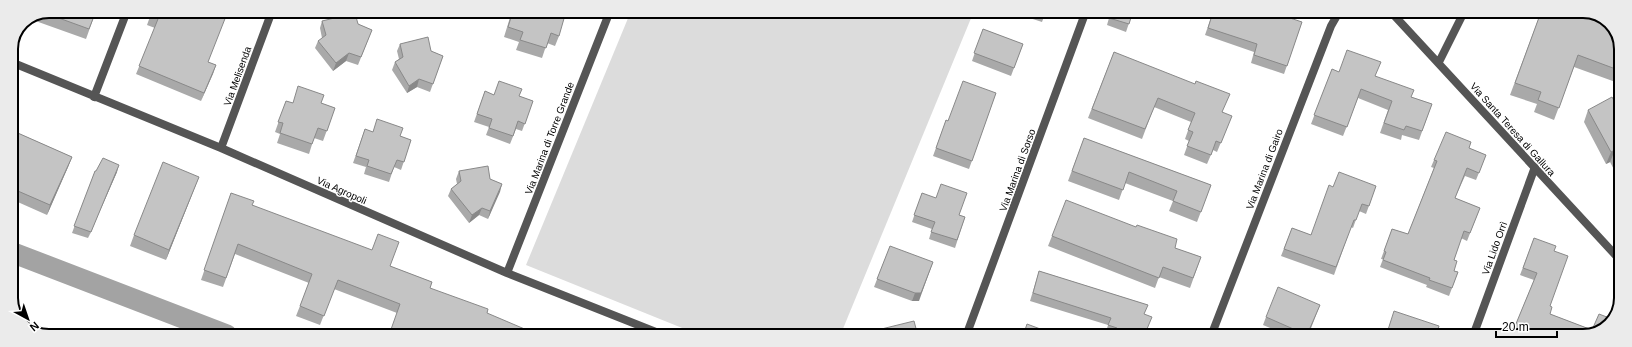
<svg xmlns="http://www.w3.org/2000/svg" width="1632" height="347" viewBox="0 0 1632 347" font-family="Arial,sans-serif">
<rect width="100%" height="100%" fill="#fff"/>
<path fill="#dcdcdc" d="M631,11H974L840,336H702L526,265Z"/>
<g fill="none" stroke-linecap="round" stroke-linejoin="round">
<path stroke="#a3a3a3" stroke-width="21" d="M11,252L227,335"/>
<path stroke="#555" stroke-width="8" d="M1391,12L1620,260
M11,62L221,148L507,273L666,336
M1439,62L1464,12
M94,97L127,11
M221,148L272,11
M1613,252L1620,245
M507,273L610,11
M966,336L1086,11
M1211,336L1331,26L1339,12
M1473,336L1535,167"/>
</g>
<path fill="#a9a9a9" d="M49,11H96L86,39L30,19Z
M152,11L208,62L216,65L201,101L136,74L155,28L147,25Z
M512,11L559,36L555,46L547,43L542,58L516,50L519,42L504,37Z
M1008,11H1046L1042,22Z
M1111,11H1133L1126,32L1107,25Z
M1213,12L1302,22L1284,74L1251,63L1254,52L1205,35Z
M1541,12L1621,44V84L1574,67L1554,120L1534,112L1537,104L1510,95Z
M322,21L358,24L372,30L358,65L346,61L333,71L315,48L318,41L322,38L320,28Z
M983,29L1023,44L1011,76L972,61Z
M400,44L431,51L443,56L430,92L417,87L407,93L392,70L395,62L399,59L397,51Z
M1114,52L1223,112L1228,125L1217,152L1213,150L1207,164L1184,155L1189,141L1185,139L1191,122L1154,107L1142,139L1088,118Z
M1332,69L1339,72L1375,76L1411,97L1432,104L1419,140L1402,135L1401,140L1380,133L1388,110L1358,98L1343,136L1311,124Z
M485,91L494,95L519,96L533,101L522,131L516,129L510,144L486,135L489,127L474,122Z
M996,93L969,169L933,156L946,120L948,121Z
M286,101L293,103H321L335,108L323,141L314,138L309,154L277,143L280,134L275,132Z
M1588,110L1621,111L1620,181L1610,162L1606,164L1584,122Z
M365,129L372,132L400,136L411,140L401,170L394,167L389,182L364,174L366,167L353,163Z
M11,130L72,157L68,167L47,215L11,199Z
M1084,138L1211,185L1197,222L1169,211L1173,201L1125,183L1119,200L1068,181Z
M1469,148L1486,155L1476,180L1465,176L1455,198L1480,208L1467,241L1461,238L1454,260V271L1458,272L1449,296L1426,287L1427,285L1380,267L1383,259H1381L1392,229L1408,234L1434,168L1431,167L1434,160Z
M95,171L117,172L88,238L72,233Z
M459,171L490,179L502,184L488,219L479,215L469,223L448,196L451,189L457,184L456,179Z
M199,177L166,260L130,246L134,235Z
M1376,186L1366,214L1359,211L1353,228L1351,227L1334,275L1281,256L1292,228L1311,235L1333,187Z
M231,193L252,205L390,266L432,282L397,313L334,289L320,325L296,316L309,283L235,254L223,287L201,280Z
M922,193L959,215L965,217L955,248L929,239L932,229L912,222Z
M1052,236L1175,248L1201,257L1190,288L1159,277L1155,288L1048,246Z
M1534,238L1554,251L1550,306V314L1592,330L1583,336H1511L1534,280L1520,275Z
M890,246L919,301H912L874,287Z
M1039,271L1148,305L1114,335L1106,332L1108,325L1030,301Z
M1320,305L1308,336H1289L1263,325L1266,317Z"/>
<path fill="#898989" d="M349,53L346,61L333,71L336,63Z
M216,65L213,74L201,101L204,93Z
M419,79L417,87L407,93L409,86Z
M1615,150L1610,162L1606,164L1611,152Z
M72,157L68,167L47,215L50,205Z
M119,165L117,172L88,238L91,232Z
M199,177L195,187L166,260L169,250Z
M502,184L500,192L488,219L490,211Z
M482,208L479,215L469,223L472,215Z
M933,262L919,301H912L915,293Z"/>
<path fill="#c4c4c4" stroke="#898989" d="M49,11H96L89,29L45,13Z
M152,11H228L208,62L216,65L204,93L139,66L158,19L150,16Z
M513,11H553L565,15L559,36L551,33L546,48L520,40L523,32L508,27Z
M1035,11H1046L1045,14Z
M1112,11H1133L1129,24L1109,18Z
M1213,12H1272L1302,22L1287,66L1254,55L1257,44L1208,28Z
M1541,12H1587L1596,15L1611,24L1621,44V71L1578,55L1559,108L1538,100L1541,92L1515,83Z
M355,13L358,24L372,30L361,57L349,53L336,63L318,41L326,35L322,21Z
M983,29L1023,44L1014,68L974,53Z
M428,37L431,51L443,56L433,84L419,79L409,86L395,62L403,57L400,44Z
M1347,50L1381,62L1375,76L1414,90L1411,97L1432,104L1422,131L1406,126L1404,130L1384,123L1392,101L1361,89L1347,127L1314,115L1332,69L1339,72Z
M1114,52L1195,84L1196,81L1230,94L1222,112L1232,116L1221,143L1216,141L1211,155L1187,146L1193,132L1188,130L1195,113L1158,98L1145,129L1092,109Z
M499,81L522,89L519,96L533,101L525,124L518,121L513,136L489,128L492,119L477,114L485,91L494,95Z
M963,81L996,93L972,161L936,148L946,120L948,121Z
M298,86L324,95L321,103L335,108L327,131L318,128L312,144L280,133L283,123L278,122L286,101L293,103Z
M1612,97L1620,111H1621V161L1615,150L1611,152L1588,110Z
M377,119L403,128L400,136L411,140L404,162L397,160L391,174L367,166L369,160L356,156L365,129L373,132Z
M11,130L72,157L50,205L11,188Z
M1446,132L1471,142L1469,148L1486,155L1479,173L1467,168L1455,198L1480,208L1470,233L1464,231L1454,260L1457,261L1454,271L1458,272L1452,288L1429,280L1430,278L1383,260L1386,252L1384,251L1392,229L1408,234L1437,161L1434,160Z
M1084,138L1211,185L1201,212L1173,201L1177,191L1129,172L1123,190L1072,171Z
M103,158L119,165L91,232L74,226L95,171H96Z
M163,162L199,177L169,250L134,235Z
M488,166L490,179L502,184L490,211L482,208L472,215L451,189L461,181L459,171Z
M1339,172L1376,186L1369,206L1362,204L1356,220H1354L1336,267L1284,249L1292,228L1311,235L1329,185L1333,187Z
M941,184L967,193L959,215L965,217L957,240L931,232L935,222L914,215L922,193L936,198Z
M231,193L254,201L252,205L372,250L378,234L399,242L390,266L432,282L430,288L488,309L487,313L541,336L389,335L400,304L338,280L324,316L300,306L312,274L238,244L226,278L204,270Z
M1066,200L1136,227L1137,225L1177,239L1175,248L1201,257L1193,278L1163,267L1159,278L1052,236Z
M1534,238L1556,246L1554,251L1568,256L1550,306L1552,307L1550,314L1592,330L1599,314L1612,319L1608,327L1583,336H1558L1555,335V336H1525L1513,331L1537,273L1523,268Z
M890,246L933,262L921,293H915L877,279Z
M1039,271L1148,305L1144,314L1152,317L1144,336H1114L1117,328L1108,325L1111,318L1033,293Z
M1278,287L1320,305L1307,335L1266,317Z
M1394,311L1439,326L1436,336H1386Z
M914,321L918,336H858L857,335Z
M1027,324L1059,336H1023Z"/>
<g text-anchor="middle" stroke-width="3" stroke-linejoin="round" paint-order="stroke">
<g font-size="10" fill="#000" stroke="#fff">
<text transform="translate(237 76) rotate(-70)" y="4">Via Melisenda</text>
<text transform="translate(1513 129) rotate(48)" y="4">Via Santa Teresa di Gallura</text>
<text transform="translate(549 138) rotate(-69)" y="4">Via Marina di Torre Grande</text>
<text transform="translate(1264 169) rotate(-69)" y="4">Via Marina di Gairo</text>
<text transform="translate(1017 170) rotate(-70)" y="4">Via Marina di Sorso</text>
<text transform="translate(342 190) rotate(24)" y="4">Via Agropoli</text>
<text transform="translate(1494 248) rotate(-70)" y="4">Via Lido Orrì</text>
</g>
</g>
<path d="M0 0H1632V347H0ZM49 18H1583A31 31 0 0 1 1614 49V298A31 31 0 0 1 1583 329H49A31 31 0 0 1 18 298V49A31 31 0 0 1 49 18Z" fill="#ebebeb" fill-rule="evenodd"/>
<path fill="none" stroke="#000" stroke-width="2" d="M49 18H1583A31 31 0 0 1 1614 49V298A31 31 0 0 1 1583 329H49A31 31 0 0 1 18 298V49A31 31 0 0 1 49 18Z"/>
<g transform="translate(28 319) rotate(140)" stroke="#ffffff" stroke-width="3" paint-order="stroke">
<path d="M0-3L7 15L0 10L-7 15Z" fill="#000000"/>
<text y="-6" font-size="11" font-weight="bold" text-anchor="middle" fill="#000000">N</text>
</g>
<path d="M1496 331v6h61v-6" fill="none" stroke="#000000" stroke-width="2"/>
<text x="1502" y="331" font-size="12" fill="#000000" stroke="#ffffff" stroke-width="3" paint-order="stroke">20 m</text>
</svg>
